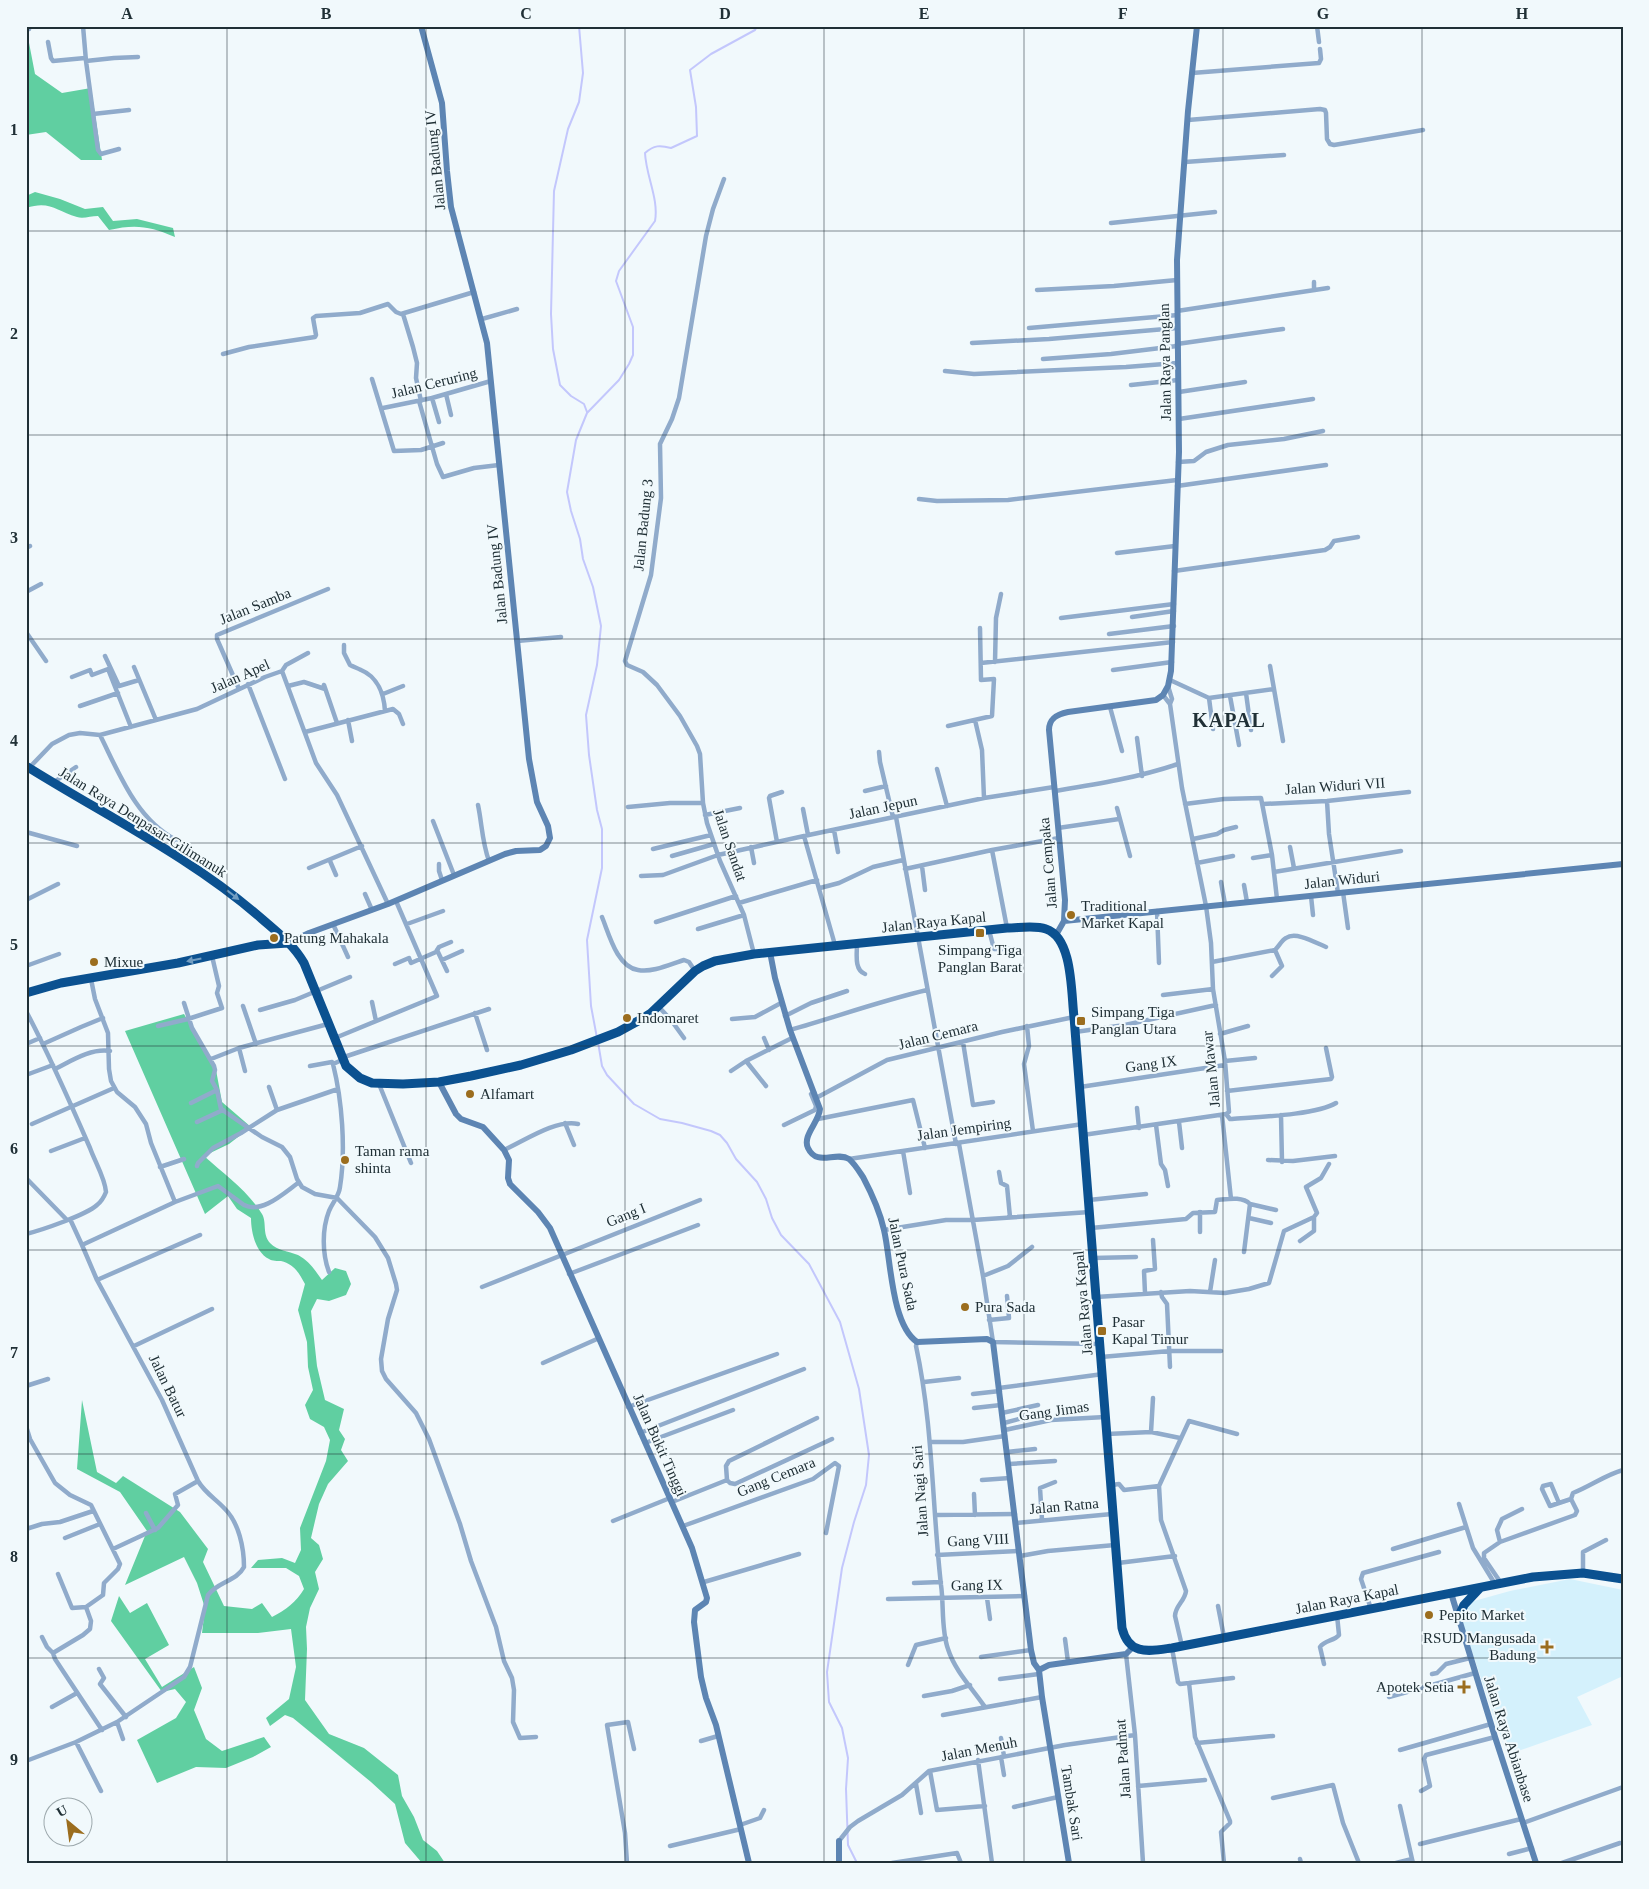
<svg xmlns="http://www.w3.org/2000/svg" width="1649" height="1889" viewBox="0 0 1649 1889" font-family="'Times New Roman',serif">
<rect width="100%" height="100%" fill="#f1f9fc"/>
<path fill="#d4f1fc" d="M1570,1579L1623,1590V1676L1577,1697L1592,1725L1507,1755L1461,1619L1468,1606L1474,1601L1510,1591Z"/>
<path fill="#60cfa1" d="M26,27L35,74L62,93L91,88L102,160H81L46,132L26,135Z
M35,192L60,199L85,209L103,207L113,221L137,219L173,228L175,237C150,226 135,224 109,230L98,216C91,216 83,219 77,217C56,211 50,200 26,208V196Z
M184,1014L216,1070L222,1102L251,1127L229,1144L204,1156C224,1174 248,1191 262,1214C267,1222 262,1234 270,1243C278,1251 288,1251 298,1255C309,1261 315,1270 322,1280L335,1268L346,1271L351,1284L346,1295L329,1301L317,1299L311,1311L317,1366L325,1400L344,1409L339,1430L345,1439L341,1450L348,1461L328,1484L319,1504L311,1538L319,1545L323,1559L315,1572L319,1589L310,1608L306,1627L307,1649L305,1700L329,1734L364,1748L398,1775L402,1796L414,1817L423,1840L437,1851L445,1863H422L405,1843L395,1804L371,1782L293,1718L285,1715L270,1726L266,1718L289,1699L296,1667L291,1629L258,1633H202L205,1608L197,1583L184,1557L125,1585L147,1531L120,1492L77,1469L82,1400L97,1472L116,1483L123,1476L180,1512L208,1549L203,1562L224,1606L252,1609L262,1603L272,1617C286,1610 296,1602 304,1589L299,1576L286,1568H251L258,1560L282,1558L295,1563L301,1550L300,1528L326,1461L330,1440L324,1427L310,1419L305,1405L313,1390L308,1367L307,1342L298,1310L305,1284C299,1273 294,1264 281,1261C278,1261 272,1261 269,1259C255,1252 251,1231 251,1218L237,1209L228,1196L205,1214L125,1031Z
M119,1596L130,1613L147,1603L169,1645L145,1659L162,1687L194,1667L202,1688L194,1710L206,1739L222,1751L264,1737L271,1747L253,1757L226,1768L196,1767L157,1783L137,1740L176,1718L186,1702L175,1689L162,1692L111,1621Z"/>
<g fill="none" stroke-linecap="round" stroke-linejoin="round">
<path stroke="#c3c7fc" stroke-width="2" d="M579,26L583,73L579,102L568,129L554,191L551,314L553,349L560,385L571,396L584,404L587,412
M597,1038L591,1006L587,940L602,868V829L597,810L589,755L586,715L597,665L601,626L593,587L583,559L580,539L571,511L567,492L576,440L587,413L619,380L629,364L633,355V327L616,281L619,271L655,221C659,199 646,176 645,153C654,145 660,145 671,148L697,136L696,107L690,70L711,54L755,30L757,26
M598,1042L602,1066L607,1075L634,1104L660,1119L682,1123L711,1131L720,1135L727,1143L736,1159L757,1182L766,1199L772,1218L781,1235L809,1264L840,1322L859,1389L869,1455L866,1485L854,1522L842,1568L827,1672L829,1702L842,1728L848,1758L846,1789L848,1845L857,1863"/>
<path stroke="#90abcb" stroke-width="4.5" d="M28,26L29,29
M83,26L86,61L98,150L101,154L119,149
M1317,26L1319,42
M48,42L51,58L53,61L85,58
M86,61L114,58L138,57
M1192,73L1319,63L1321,59L1320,49
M93,114L129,110
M1188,120L1320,109L1325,110L1326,113L1327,139L1330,144L1334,145L1423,130
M1185,162L1284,155
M724,179L713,209L706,236L679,398L672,419L660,444L661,498L651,575L625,661L627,665L643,672L657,685L680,716L697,746L700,754L703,803L707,823L720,861L744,915L754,954
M1111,223L1215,212
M1314,282V290
M1037,290L1114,286L1177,280
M1177,311L1328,288
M403,314L413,347L417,363L416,378L421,401
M482,319L517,309
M1029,328L1178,315
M972,343L1049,339L1177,328
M1177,344L1283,329
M223,354L249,347L315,337L316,335L313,318L316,316L360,313L388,304L396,312L401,314L474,292
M1043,359L1111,354L1177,346
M945,371L974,374L1126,367L1177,363
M372,379L394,451L421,450L443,443
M1131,385L1178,380
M1179,392L1245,382
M446,394L451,415
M432,398L439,422
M419,401L437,464L443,477L474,468L499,465
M383,408L432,398L491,381
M1179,419L1313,399
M1178,462L1194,461L1206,452L1228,445L1284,439L1323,431
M1177,486L1326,465
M919,499L937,501L1008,500L1177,480
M26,548L30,546
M1117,553L1175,546
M1174,571L1325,550L1330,547L1334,541L1358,537
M26,592L41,584
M1132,617L1174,611
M1061,618L1174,604
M26,632L46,661
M1109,634L1174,626
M517,641L561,637
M344,645V653L350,665C354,667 357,668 361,670C378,677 384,695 385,711
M105,656L119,686L139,680
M995,662L996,618L1001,594
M981,663L1173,642
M1270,666L1283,741
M134,667L156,720
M1113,670L1172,662
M282,671L286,665L308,653
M72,677L90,670L92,675L108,669L131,727
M1170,680L1209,698L1274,689
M248,684L285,779
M324,685L337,723
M288,686L304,682L325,689
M1168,686L1172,699L1170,704
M239,689L217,639V635L328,589
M1246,693L1251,730
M383,694L403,686
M1230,696L1239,745
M1209,698L1213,729
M80,706L118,693
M1110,707L1122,751
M348,720L352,741
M975,720L982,750L984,798
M948,726L992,716L994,679L981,680L980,628
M305,732L393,709L399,714L403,724
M100,735C119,773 136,819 176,840
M1137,738L1142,776
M879,752L880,762L893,817
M29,768L52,744L69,735L80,733L100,735L197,709L265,677L282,671L316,763L337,795L388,904
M937,769L947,806
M54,782L76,767
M865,791L886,786
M1055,791C1098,784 1136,778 1178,764
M1327,801L1329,834L1338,893
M1185,804L1224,799L1261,798L1272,855L1277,899
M1263,804L1327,801L1409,792
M478,805C482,824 482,842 489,861
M628,807L670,803H703
M1117,808L1130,856
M803,809L808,835
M705,815L740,808
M896,817L956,1144
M433,821L454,875
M1058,828L1119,819
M834,830L838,852
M26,832L77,846
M804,836L835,945
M1193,839L1217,834L1224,830L1236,827
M777,842L769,798L770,796L782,792
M751,847L754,863
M1290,847L1294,868
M653,849L711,835
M992,850L1007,928
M672,856L714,844
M1253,858L1272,855
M330,861L336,875
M1197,863L1233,856
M439,864V871L442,880
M922,866L925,890
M309,868L362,846
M905,869L992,850L1059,838
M1274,872L1401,851
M641,876L663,875L718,855L804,836L984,798L1054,787
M1221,882L1225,904
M1244,885L1247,902
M820,888L839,883L873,867L903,860
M1343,892L1348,928
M365,894L372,910
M1311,896L1313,915
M26,900L58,884
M739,903L817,880
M1157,911L1159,963
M602,917C609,934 617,967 638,970C652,973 671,964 684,960L689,962L695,971
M656,922L736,896
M333,924L348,957
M407,924L443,911
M698,929L744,915
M989,930L994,949H1012
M857,944C857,954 854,970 865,974
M437,950L447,971
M442,960L462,951
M1212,962L1275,950C1279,946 1282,940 1286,938C1296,931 1316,943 1326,947
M395,964L409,958L411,963L436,952L439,947L451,942
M26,966L59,954
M1272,976L1282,966L1275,950
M1163,995L1213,989
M372,1002L376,1021
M184,1003L192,1028L214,1066L215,1070L212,1081L217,1090L221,1109L262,1137L282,1147L290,1157L297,1179L302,1187L315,1194L337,1198L375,1237L388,1258L396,1284L397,1290L388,1319L381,1359L382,1371L386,1379L416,1413L429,1439L460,1524L471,1561L496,1627L504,1661L512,1678L514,1690L513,1722L520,1738L536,1737
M243,1006L256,1044
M658,1006L671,1020L684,1038
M260,1010L295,1000L350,977
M26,1011C50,1056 70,1102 90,1148C95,1162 105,1178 106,1192C104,1197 101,1202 97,1205C86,1215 42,1230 26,1234
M475,1013L487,1050
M785,1016L811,1003L847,991
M732,1019L755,1017L781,1003
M158,1026L188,1019L222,1008L217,993L219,986L212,956
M1027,1026L1029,1046L1024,1064L1033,1131
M790,1030C836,1017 880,1001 927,990
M1075,1032L1125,1025L1216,1005
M1220,1034L1248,1026
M335,1038L437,996L396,901
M764,1038L769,1050
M963,1042L973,1105L993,1102
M26,1044L40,1038
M43,1044L81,1027L103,1018
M239,1048L245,1071
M341,1058L489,1009
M211,1059L239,1048L328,1024
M746,1061L766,1086
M1225,1061L1255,1058
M310,1066L332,1062L333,1064L342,1060
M55,1069C71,1061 91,1048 110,1051
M731,1071L746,1061L792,1038
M26,1075L53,1065
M379,1084L411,1163
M269,1087L277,1110
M1080,1087L1225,1065
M1227,1091L1331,1079L1332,1077L1326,1048
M816,1098L887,1060L1002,1032L1074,1017
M191,1103L217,1090
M1137,1108L1139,1128
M1226,1114L1230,1119H1232C1257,1117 1316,1115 1336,1103
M1222,1115L1231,1199
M1281,1115L1282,1162
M818,1119L913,1100L925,1148
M197,1122L223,1110
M1179,1122L1182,1148
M565,1123L574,1145
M32,1124L114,1088
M784,1125L815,1110L816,1106L811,1094L814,1092
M1156,1125L1161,1164L1165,1170L1168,1186
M1083,1135L1226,1114L1229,1112L1225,1061L1213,989L1211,943L1206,906L1182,788L1170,704L1163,695
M959,1144L983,1276L993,1342L1100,1344
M504,1150C524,1141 556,1119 578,1124
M51,1151L85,1138
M903,1151L910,1193
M849,1159L1083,1124
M1268,1160L1293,1161L1335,1156
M197,1166L198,1163L213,1148L241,1133L277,1110L338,1089
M160,1167L184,1159
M999,1172L1001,1183L1007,1186L1010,1217
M26,1178L67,1220
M1089,1200L1146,1194
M175,1202L218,1186L244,1205C262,1214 284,1193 298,1183
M1250,1204L1276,1210
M1200,1212V1232
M1249,1218L1271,1223
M70,1219L82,1245
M1091,1228L1186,1219L1193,1213L1215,1212L1217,1200C1228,1199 1242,1196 1250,1204L1244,1252
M884,1230L946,1220H973L1090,1212
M1300,1241L1314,1231V1217
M1093,1258L1136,1257
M329,1272C322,1253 322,1229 329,1211C333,1202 339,1196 340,1187C346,1149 342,1100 333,1064
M569,1274L698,1225
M983,1276L1008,1266L1032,1247
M97,1280L200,1235
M482,1287L700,1200
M1161,1292L1162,1297L1167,1304L1170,1367
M1210,1292L1215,1260
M1145,1293L1144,1271L1155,1269L1153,1240
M1096,1297L1190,1291L1225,1293L1249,1289L1269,1283L1284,1231L1314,1217L1317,1213L1306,1187L1321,1178L1329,1164
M989,1320L1009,1318L1007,1296
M917,1342L916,1346C933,1424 932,1505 941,1585C944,1605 941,1630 948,1649C955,1671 972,1688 985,1707
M134,1346L212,1309
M1101,1357L1170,1351H1221
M543,1363L597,1339
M924,1382L959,1378
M26,1386L48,1379
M999,1388L1103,1374
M973,1394L1000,1391
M628,1407L777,1354
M974,1408L1001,1405
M1002,1413L1038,1405
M1004,1423L1030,1416
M26,1426L30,1439L55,1483L70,1495L91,1505L120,1564L118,1569L104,1583L103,1595L86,1607L91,1621L90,1629L83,1635L53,1653L55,1659L102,1730
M1005,1430L1051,1420L1105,1417
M1151,1432L1153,1398
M640,1433L804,1369
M1107,1434L1151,1432L1180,1438
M930,1442H963L1005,1436
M645,1443L733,1410
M1007,1452L1035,1449
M1009,1464L1055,1461
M727,1480L730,1483L735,1484L832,1439
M982,1480L1010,1478
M1112,1485L1119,1484L1124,1490L1159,1486L1189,1421L1237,1434
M1159,1486L1161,1520L1186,1591C1185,1601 1175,1606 1175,1616L1182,1646
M974,1494L975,1515
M672,1502L727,1480L726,1466L729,1461L817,1418
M1559,1503L1551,1484L1543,1486L1542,1489L1550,1506L1571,1499L1573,1493C1591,1486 1605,1475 1623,1470
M1459,1504L1473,1548L1495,1584
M146,1513L155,1530
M935,1515L1015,1514
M1042,1520L1040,1488L1055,1482
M613,1521L670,1498
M1016,1523L1112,1514
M683,1526L813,1479L835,1463L839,1466L826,1533
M26,1529L42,1524L60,1522L93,1511
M65,1538L100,1524
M1500,1542L1497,1530L1502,1519L1522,1509
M113,1549L158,1528L178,1505L175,1494L198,1481
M1393,1549L1466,1527
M937,1555L1019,1551
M1020,1556L1048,1551L1115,1545
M1118,1563L1175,1556
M1583,1573V1552L1606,1540
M58,1574L72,1608L86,1607
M704,1582L799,1554
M914,1583L941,1582
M1501,1583L1484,1558V1553L1500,1542L1575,1515L1577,1511L1571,1499
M987,1598L990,1619
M888,1599L1025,1596
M1218,1606L1224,1637
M1371,1609L1361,1579L1363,1573L1439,1552
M42,1637L47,1647L53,1653
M1065,1639L1068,1662
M1172,1648L1178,1682L1180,1684L1189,1683L1195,1737L1230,1821V1823L1221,1832L1224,1863
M1126,1654L1135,1735L1143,1863
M981,1657L1031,1650
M1324,1664L1320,1647C1325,1640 1334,1641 1339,1635L1337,1615
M908,1665L916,1645L946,1638
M99,1669L104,1678L100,1684L126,1717
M1432,1674L1437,1673L1446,1664L1470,1658
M1000,1679L1039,1674
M1189,1683L1233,1678
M924,1696L952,1691L970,1685
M1389,1697L1475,1673
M52,1707L77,1693
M943,1715L1042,1697
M117,1722L123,1739
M1001,1738L1004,1756
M701,1741L718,1736
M76,1742L101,1791
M1197,1743L1273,1736
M1400,1750L1491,1724
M1001,1757L1004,1775
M978,1760L992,1863
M26,1761L76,1742L117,1722L184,1677L190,1667L208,1595C217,1582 237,1581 244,1567C244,1548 239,1523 225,1509C216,1499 205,1493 198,1481L162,1400L97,1280L82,1245L175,1202L151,1143L146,1124L135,1107L117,1092L111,1081L109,1069L108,1033L95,999L91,979
M930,1771L937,1810L985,1806
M916,1784L921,1813
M1138,1786L1205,1780
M1421,1791L1430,1786L1424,1759L1426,1755L1495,1737
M1273,1798L1333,1785L1343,1823L1359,1863
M1400,1806L1412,1859
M1014,1807L1058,1797
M1523,1823L1623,1787
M740,1825L760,1818L764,1810
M839,1841L850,1827L858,1821L902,1795L929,1771L1065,1745L1135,1735
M1420,1844L1521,1819
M670,1846L741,1829
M1509,1854L1532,1848
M1300,1859L1301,1863
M627,1863L625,1833L607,1725L628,1722L634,1749
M892,1863L957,1853L961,1863
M1396,1863L1412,1859L1413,1863
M1562,1863L1620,1843"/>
<path stroke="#5d85b3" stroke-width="6" d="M1064,921L1623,864
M1056,935L1064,921L1065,900L1049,730C1049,718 1058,714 1068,712L1156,700L1163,695L1168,686L1171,671L1179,452L1177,260L1188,111L1197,26
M288,943L309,933L388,904L505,854L516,851L540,850L546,846L550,838L548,826L537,802L529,759L487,343L451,207L447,171L442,103L421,26
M770,952L775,978L790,1030L820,1109C819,1122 802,1136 808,1148C817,1167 835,1151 849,1159C854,1163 859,1171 863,1177C872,1194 880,1212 884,1230C891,1259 891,1324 917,1342L987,1339L993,1342L1031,1650L1034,1663L1039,1670
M439,1082L456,1114L461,1119L483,1127L504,1150L509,1160L508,1178L510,1184L538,1212L550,1228L692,1548L707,1598L706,1602L695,1610L694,1622L701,1677L706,1698L716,1725L749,1863
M1451,1593L1495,1737L1536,1863
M839,1863V1841
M1069,1863L1042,1697L1039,1670L1049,1665L1126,1654L1133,1647"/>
<path stroke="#0b5190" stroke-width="9" d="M26,766C106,816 191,857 262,919C277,932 294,945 304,963L346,1066L360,1078L372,1083L403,1084L439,1082L471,1076L521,1065L571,1050L618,1032L638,1021L651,1013L695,971L703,966L715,961L754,954L1007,928C1019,928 1035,925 1046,929C1073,938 1071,993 1074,1017L1122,1628C1129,1656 1149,1651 1172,1648L1533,1577L1583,1573L1623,1579
M26,993L61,983L178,963L258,945L288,943
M1458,1618L1464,1605L1480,1588"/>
</g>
<defs><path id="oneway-solid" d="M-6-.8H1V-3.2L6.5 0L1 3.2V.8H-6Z" transform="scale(1.25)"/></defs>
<g fill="#729dc1">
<use href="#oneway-solid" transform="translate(233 895) rotate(38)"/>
<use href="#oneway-solid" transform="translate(194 960) rotate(169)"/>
</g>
<path fill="none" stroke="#203036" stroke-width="1" stroke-opacity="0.55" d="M227,26V1863M426,26V1863M625,26V1863M824,26V1863M1024,26V1863M1223,26V1863M1422,26V1863M26,231H1623M26,435H1623M26,639H1623M26,843H1623M26,1046H1623M26,1250H1623M26,1454H1623M26,1658H1623"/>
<g fill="#9b6d1e" stroke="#f1f9fc" stroke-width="2">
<circle cx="1071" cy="915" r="5"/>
<rect x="975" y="928" width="10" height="10" rx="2.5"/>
<circle cx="274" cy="938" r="5"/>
<circle cx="94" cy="962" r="5"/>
<circle cx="627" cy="1018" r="5"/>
<rect x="1076" y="1016" width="10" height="10" rx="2.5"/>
<circle cx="470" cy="1094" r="5"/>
<circle cx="345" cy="1160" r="5"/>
<circle cx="965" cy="1307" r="5"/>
<rect x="1097" y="1326" width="10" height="10" rx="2.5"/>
<circle cx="1429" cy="1615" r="5"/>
<path d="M1544.5 1639.5h5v5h5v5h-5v5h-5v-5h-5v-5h5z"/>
<path d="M1461.5 1679.5h5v5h5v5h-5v5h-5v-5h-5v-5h5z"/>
</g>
<g text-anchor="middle" stroke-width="4" stroke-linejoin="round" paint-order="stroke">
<g font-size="15" fill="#203036" stroke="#f1f9fc">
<text transform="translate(435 160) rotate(-96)" y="5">Jalan Badung IV</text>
<text transform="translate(1165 362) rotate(-91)" y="5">Jalan Raya Panglan</text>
<text transform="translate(434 383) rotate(-14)" y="5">Jalan Ceruring</text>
<text transform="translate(643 525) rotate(-84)" y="5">Jalan Badung 3</text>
<text transform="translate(497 574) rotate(-96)" y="5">Jalan Badung IV</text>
<text transform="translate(255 606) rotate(-22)" y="5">Jalan Samba</text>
<text transform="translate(240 676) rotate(-24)" y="5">Jalan Apel</text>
<text transform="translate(1335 786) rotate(-4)" y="5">Jalan Widuri VII</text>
<text transform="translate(883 807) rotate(-12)" y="5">Jalan Jepun</text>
<text transform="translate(143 822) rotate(32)" y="5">Jalan Raya Denpasar-Gilimanuk</text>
<text transform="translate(730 845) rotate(71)" y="5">Jalan Sandat</text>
<text transform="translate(1048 863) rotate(-95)" y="5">Jalan Cempaka</text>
<text transform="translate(1342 880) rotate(-6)" y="5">Jalan Widuri</text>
<text transform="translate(934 922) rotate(-6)" y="5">Jalan Raya Kapal</text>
<text transform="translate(938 1035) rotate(-14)" y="5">Jalan Cemara</text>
<text transform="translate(1151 1064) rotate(-8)" y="5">Gang IX</text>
<text transform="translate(1211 1069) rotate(-96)" y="5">Jalan Mawar</text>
<text transform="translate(964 1129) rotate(-8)" y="5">Jalan Jempiring</text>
<text transform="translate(626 1215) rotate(-22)" y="5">Gang I</text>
<text transform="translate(903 1264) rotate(78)" y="5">Jalan Pura Sada</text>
<text transform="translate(1083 1303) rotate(-95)" y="5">Jalan Raya Kapal</text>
<text transform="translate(168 1386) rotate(64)" y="5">Jalan Batur</text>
<text transform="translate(1054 1411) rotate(-8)" y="5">Gang Jimas</text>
<text transform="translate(660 1445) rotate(66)" y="5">Jalan Bukit Tinggi</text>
<text transform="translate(776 1477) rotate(-22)" y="5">Gang Cemara</text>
<text transform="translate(920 1491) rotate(-94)" y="5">Jalan Nagi Sari</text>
<text transform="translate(1064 1506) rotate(-5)" y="5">Jalan Ratna</text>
<text transform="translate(978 1540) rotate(-3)" y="5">Gang VIII</text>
<text transform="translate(977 1585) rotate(-1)" y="5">Gang IX</text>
<text transform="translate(1347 1599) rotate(-11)" y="5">Jalan Raya Kapal</text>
<text transform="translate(1509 1739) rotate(72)" y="5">Jalan Raya Abianbase</text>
<text transform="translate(979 1749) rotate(-11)" y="5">Jalan Menuh</text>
<text transform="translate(1123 1759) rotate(-94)" y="5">Jalan Padmat</text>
<text transform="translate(1072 1803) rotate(81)" y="5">Tambak Sari</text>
</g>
<g font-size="15" fill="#203036" stroke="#f1f9fc" text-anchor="start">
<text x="1081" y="911">Traditional<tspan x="1081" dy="17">Market Kapal</tspan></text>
<text x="284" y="943">Patung Mahakala</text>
<text x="980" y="955" text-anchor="middle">Simpang Tiga<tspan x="980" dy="17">Panglan Barat</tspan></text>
<text x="104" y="967">Mixue</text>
<text x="1091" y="1017">Simpang Tiga<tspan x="1091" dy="17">Panglan Utara</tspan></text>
<text x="637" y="1023">Indomaret</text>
<text x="480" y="1099">Alfamart</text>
<text x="355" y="1156">Taman rama<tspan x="355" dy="17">shinta</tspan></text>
<text x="975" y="1312">Pura Sada</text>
<text x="1112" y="1327">Pasar<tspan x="1112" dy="17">Kapal Timur</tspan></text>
<text x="1439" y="1620">Pepito Market</text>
<text x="1536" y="1643" text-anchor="end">RSUD Mangusada<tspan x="1536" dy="17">Badung</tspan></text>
<text x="1454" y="1692" text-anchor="end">Apotek Setia</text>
</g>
<g font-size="20" font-weight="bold" letter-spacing="1" fill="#203036" stroke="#f1f9fc">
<text x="1229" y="727">KAPAL</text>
</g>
</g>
<rect width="1649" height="1889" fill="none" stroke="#f1f9fc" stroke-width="55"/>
<g transform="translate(68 1822) rotate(331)"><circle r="24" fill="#f1f9fc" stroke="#9da9ad"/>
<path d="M0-4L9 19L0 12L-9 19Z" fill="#9b6d1e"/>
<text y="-8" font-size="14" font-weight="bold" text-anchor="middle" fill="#203036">U</text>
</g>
<rect x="28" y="28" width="1594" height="1834" fill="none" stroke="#203036" stroke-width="2"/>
<g font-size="16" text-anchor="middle" font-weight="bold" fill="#203036">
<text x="127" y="19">A</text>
<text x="326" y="19">B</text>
<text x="526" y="19">C</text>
<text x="725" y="19">D</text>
<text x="924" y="19">E</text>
<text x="1123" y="19">F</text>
<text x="1323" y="19">G</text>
<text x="1522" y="19">H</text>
<text x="14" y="135">1</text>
<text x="14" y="339">2</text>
<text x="14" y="543">3</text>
<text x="14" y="746">4</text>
<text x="14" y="950">5</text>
<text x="14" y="1154">6</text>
<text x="14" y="1358">7</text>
<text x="14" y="1562">8</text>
<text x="14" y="1765">9</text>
</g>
</svg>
